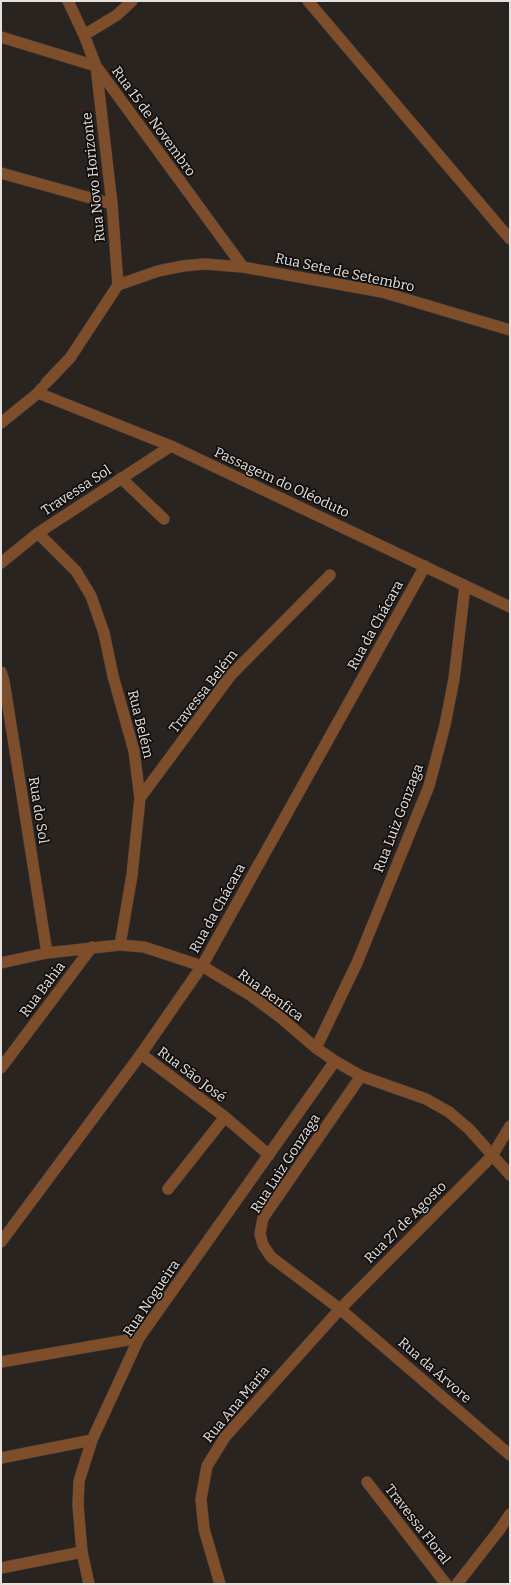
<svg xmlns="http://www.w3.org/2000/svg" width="511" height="1585" viewBox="0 0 511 1585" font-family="Bitter,serif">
<rect width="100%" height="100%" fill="#2a2421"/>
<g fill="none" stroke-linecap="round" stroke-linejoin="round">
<defs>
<path id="service" d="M1,37L96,66
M1,173L112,204
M38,393L171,446L510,607
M1,423L38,393L42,388
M121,478L164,519
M38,533L76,571L91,596L104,633L113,676L134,751L140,798L132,875L120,945
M1,563L38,533L171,446
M1,672L4,681L47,953
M140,798L231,675L330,575
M1,963L47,953L120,945L144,947L202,966
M141,1054L225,1117L269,1155
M1,1068L92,947
M168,1189L225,1117
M1,1362L139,1338
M1,1458L92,1440
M1,1568L82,1552"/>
<path id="minor" d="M68,1L84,35L96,66L243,267
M84,35L117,15L132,1
M118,285L158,271L183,266L204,264L243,267L382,292L510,330
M46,383L70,358L118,285L112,204L96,66
M202,966L250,995L281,1018L316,1048L335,1061L361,1076L426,1099L449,1112L469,1129L510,1175
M316,1048L357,963L429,786L445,725L454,679L465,586
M361,1076L263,1218L260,1234L263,1245L271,1257L340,1309L510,1455
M1,1242L141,1054L202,966L425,566
M367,1482L446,1584
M89,1584L82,1552L78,1505L79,1481L92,1440L139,1338L335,1061
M457,1584L500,1529L510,1514"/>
<path id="tertiary" d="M308,1L510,239
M220,1584L204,1529L201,1499L207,1466L225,1437L340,1309L492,1156L510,1126"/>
</defs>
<use href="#service" stroke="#443e3c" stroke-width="12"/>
<use href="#minor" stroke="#443e3c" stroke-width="12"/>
<use href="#tertiary" stroke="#443e3c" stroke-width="12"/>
<use href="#service" stroke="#7e4d2a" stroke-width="11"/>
<use href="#minor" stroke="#7e4d2a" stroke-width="11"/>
<use href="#tertiary" stroke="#7e4d2a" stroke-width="11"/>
</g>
<g text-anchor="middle" stroke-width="3.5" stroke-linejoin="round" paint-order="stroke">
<g font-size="14" fill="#e5e1df" stroke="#110e0c">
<text transform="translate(154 121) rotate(54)" y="5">Rua 15 de Novembro</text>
<text transform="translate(93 177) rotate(-96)" y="5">Rua Novo Horizonte</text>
<text transform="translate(345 272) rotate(12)" y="5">Rua Sete de Setembro</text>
<text transform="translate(282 482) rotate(25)" y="5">Passagem do Oléoduto</text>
<text transform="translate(76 490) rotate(-33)" y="5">Travessa Sol</text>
<text transform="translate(375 625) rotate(-61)" y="5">Rua da Chácara</text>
<text transform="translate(203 691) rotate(-52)" y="5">Travessa Belém</text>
<text transform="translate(141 724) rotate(76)" y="5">Rua Belém</text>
<text transform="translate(39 810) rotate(81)" y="5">Rua do Sol</text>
<text transform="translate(398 818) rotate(-69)" y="5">Rua Luiz Gonzaga</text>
<text transform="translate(217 908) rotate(-61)" y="5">Rua da Chácara</text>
<text transform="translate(42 989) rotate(-53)" y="5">Rua Bahia</text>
<text transform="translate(271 995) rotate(36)" y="5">Rua Benfica</text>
<text transform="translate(192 1074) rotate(37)" y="5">Rua São José</text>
<text transform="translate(285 1163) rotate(-57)" y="5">Rua Luiz Gonzaga</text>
<text transform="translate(405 1222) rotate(-45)" y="5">Rua 27 de Agosto</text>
<text transform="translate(151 1298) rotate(-56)" y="5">Rua Nogueira</text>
<text transform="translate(435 1370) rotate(41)" y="5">Rua da Árvore</text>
<text transform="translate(236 1404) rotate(-50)" y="5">Rua Ana Maria</text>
<text transform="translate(418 1524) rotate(52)" y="5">Travessa Floral</text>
</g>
</g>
<rect width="511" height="1585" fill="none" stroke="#e5e1df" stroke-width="4"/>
</svg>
